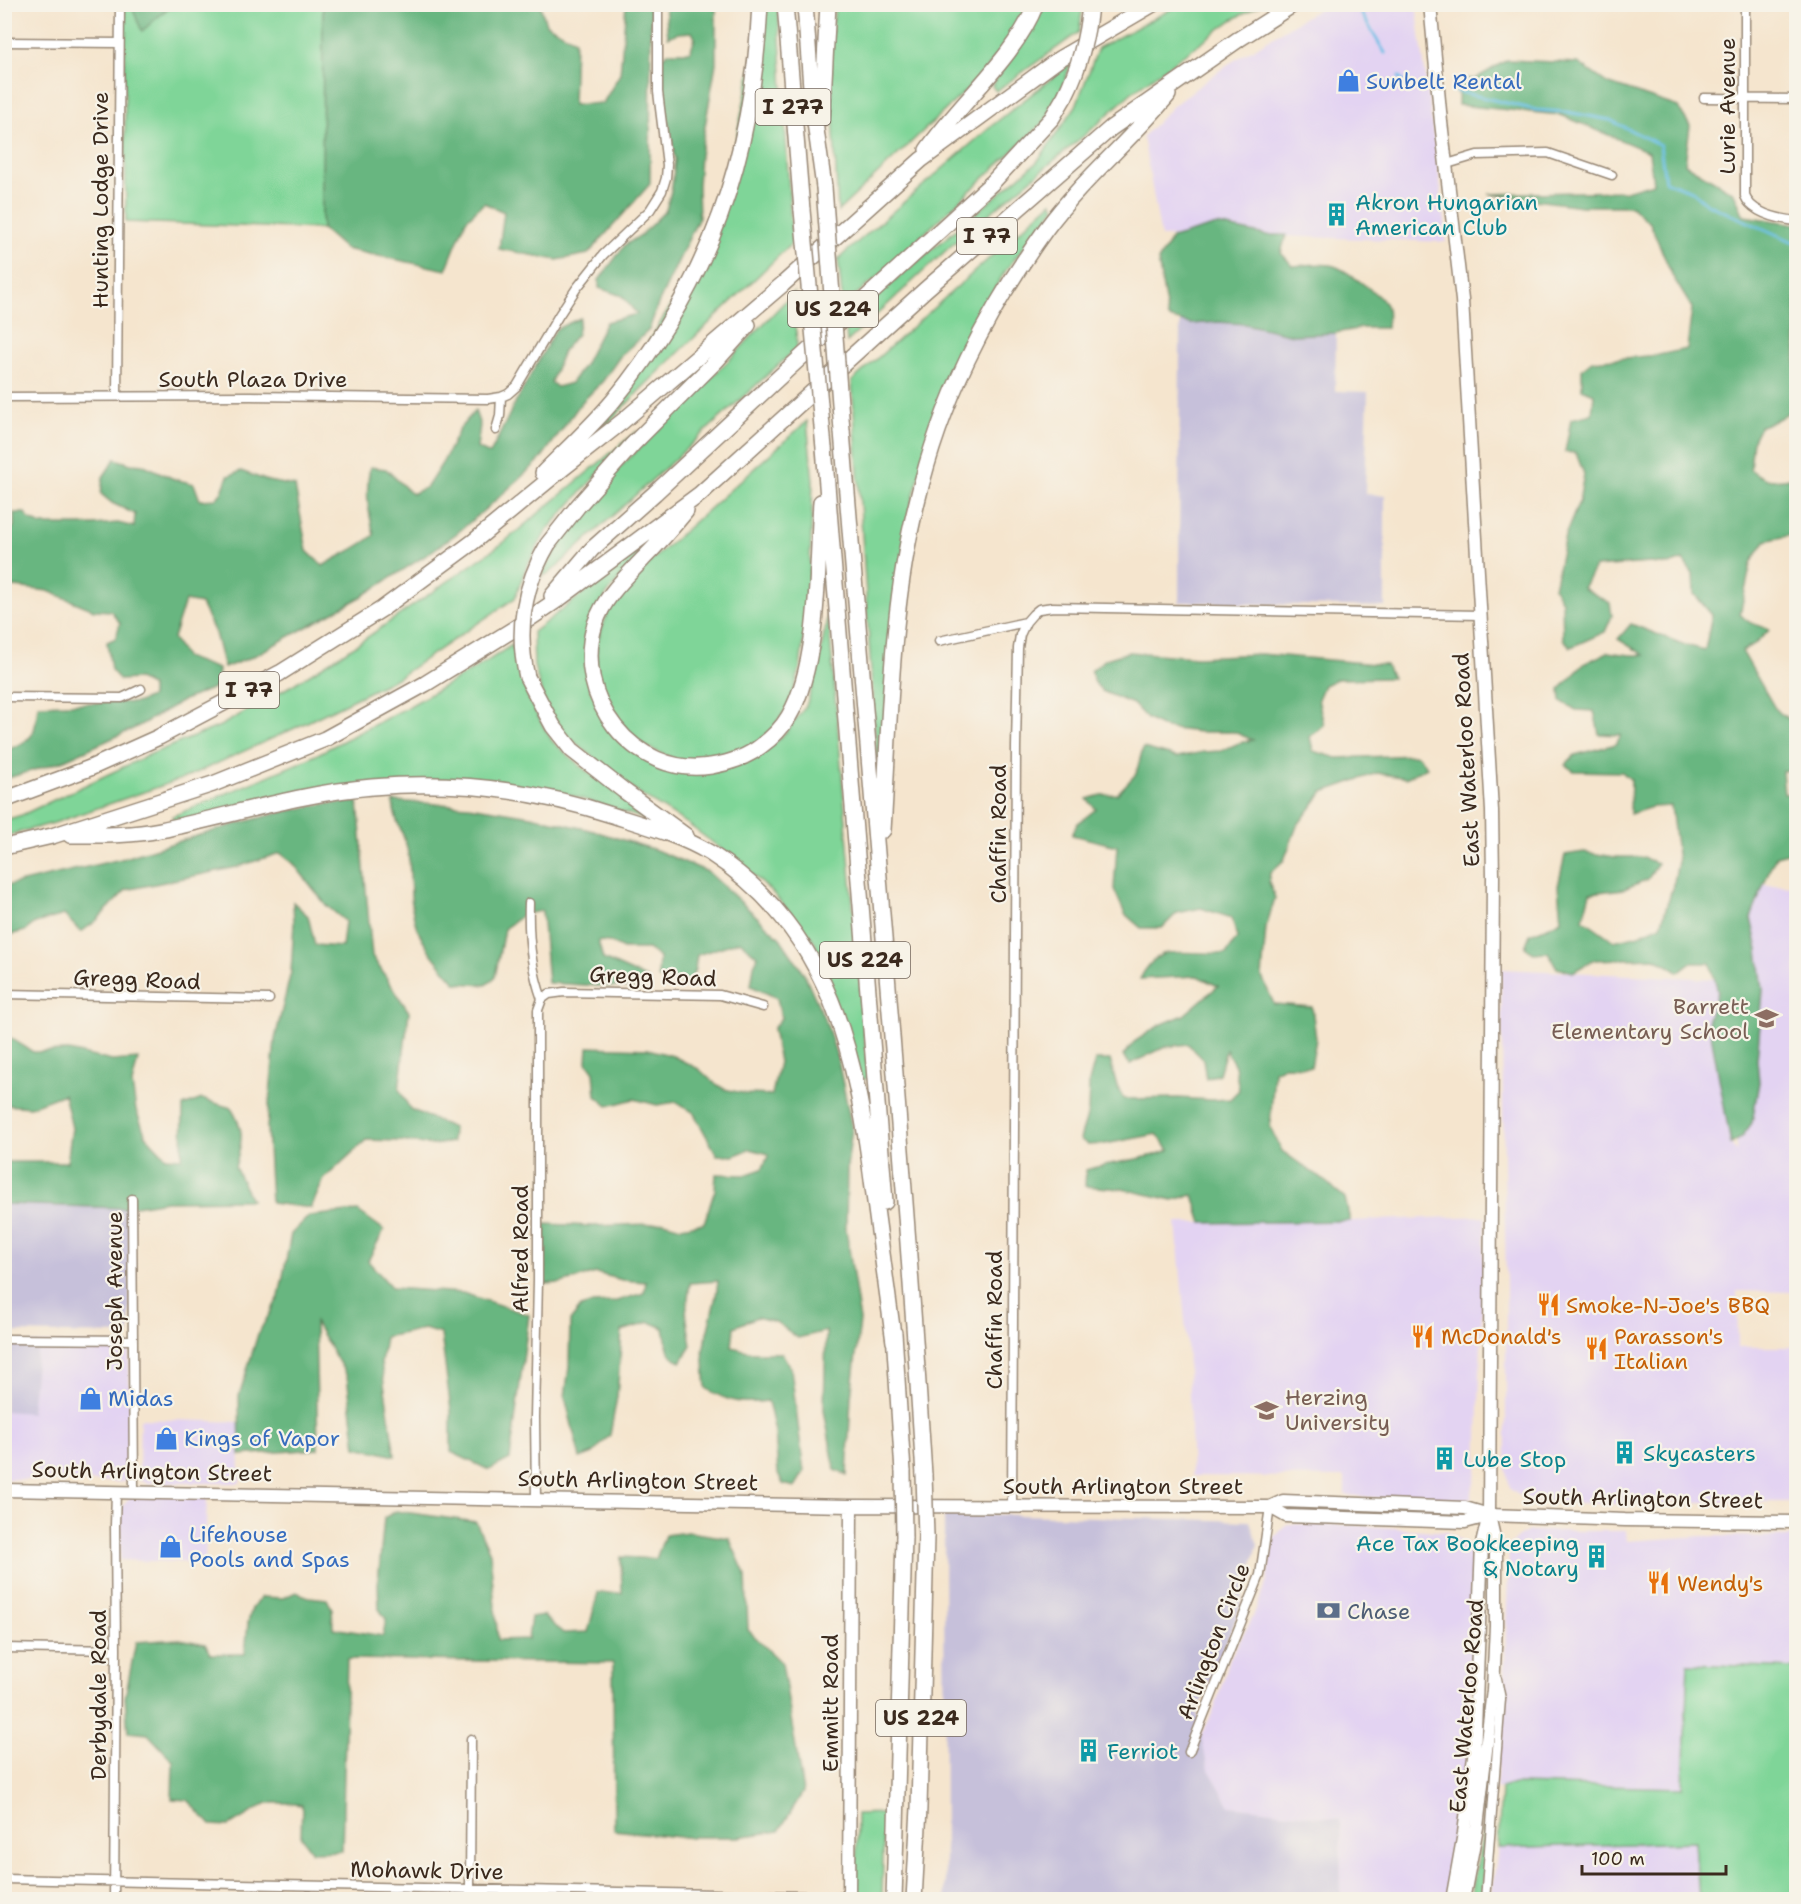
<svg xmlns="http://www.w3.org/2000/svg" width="1801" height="1904" viewBox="0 0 1801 1904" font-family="'Shantell Sans',sans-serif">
<rect width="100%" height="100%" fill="#f7f3e8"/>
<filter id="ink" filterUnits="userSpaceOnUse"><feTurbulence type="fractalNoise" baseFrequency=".0167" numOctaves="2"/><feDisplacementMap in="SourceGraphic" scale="12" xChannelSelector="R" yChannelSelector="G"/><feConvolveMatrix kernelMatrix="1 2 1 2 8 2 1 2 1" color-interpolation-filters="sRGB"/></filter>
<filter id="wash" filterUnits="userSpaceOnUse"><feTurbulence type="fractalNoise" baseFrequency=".008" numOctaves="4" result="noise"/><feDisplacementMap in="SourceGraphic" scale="24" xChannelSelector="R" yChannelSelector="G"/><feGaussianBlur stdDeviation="1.35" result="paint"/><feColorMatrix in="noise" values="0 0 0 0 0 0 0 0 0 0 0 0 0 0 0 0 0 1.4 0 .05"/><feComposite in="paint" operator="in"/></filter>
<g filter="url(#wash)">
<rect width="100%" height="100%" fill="#f5e5ce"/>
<path fill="#e3d3f2" d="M1331,5H1416L1445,221L1446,242L1224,234L1161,237L1143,137L1174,105L1227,65L1310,14Z
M1735,884L1796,886V1292L1737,1291L1738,1347H1796V1502H1670L1669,1506L1555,1502L1525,1499L1510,1489L1506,1467V1286L1501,969L1715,979L1718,991L1708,1018L1731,1144L1737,1152Z
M1485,1216L1477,1467L1471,1498L1446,1504L1345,1495V1477L1192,1476L1187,1342L1176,1223L1350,1221Z
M38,1343L127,1344L129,1346L130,1462L127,1480L120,1482L5,1479L4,1411L31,1412Z
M140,1419L239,1422L240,1483H147L141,1480L139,1474Z
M132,1494L207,1496L205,1563L120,1560L121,1509Z
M1287,1524L1353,1525L1447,1532L1473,1548L1477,1564L1475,1628L1464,1797L1456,1853L1445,1899H1341L1340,1819L1230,1806L1207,1766L1201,1737L1215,1707L1230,1658L1252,1619L1267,1581L1273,1539Z
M1529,1531H1626L1627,1541L1703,1536L1796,1537V1668L1688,1664L1683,1788L1515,1784L1496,1789L1505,1661L1509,1546L1517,1538Z
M1696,1841L1699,1899L1491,1900L1498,1848Z"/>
<path fill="#c6c0da" d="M1180,321L1191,324L1219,322L1245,324L1293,335L1336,333L1335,391L1368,392L1365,493L1385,496V607L1179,602Z
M5,1204L128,1208L130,1290L129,1333L122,1334L5,1332Z
M4,1343H38L31,1413L5,1411Z
M944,1513L1250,1521L1258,1545L1236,1619L1197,1713L1207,1766L1230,1806L1340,1819L1341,1899H945Z"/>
<path fill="#7fd598" stroke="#5d805b" stroke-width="1.5" d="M200,4L323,5L322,229L126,222L124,5H131L142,30L167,9Z
M764,5H778L792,243L639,391L606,426L595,427L717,232Z
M835,5H1027L1011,40L974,83L838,211L830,53Z
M1041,5H1083L1079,32L996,91L992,86L1038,14Z
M1179,5H1260L1232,20L1131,93L1092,129L954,243L847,342L845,322L1037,162L1076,106L1098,48Z
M1071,63L1059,97L1045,121L871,283L843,304L838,259L994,124Z
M1052,202L1055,208L1006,270L996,286L935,423L909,511L878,779L852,381Z
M794,292L797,348L551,572L541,577L563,536L613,474L730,359Z
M807,421L813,481L809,590L800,669L790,704L775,726L754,746L720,760H676L631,740L616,723L596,677L597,643L612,600L632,578Z
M637,431L547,530L525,570L515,598L397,678L295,728L187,777L54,823L5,836V820L22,815L151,754L220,726L294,684L353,647L503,543Z
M637,552L639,556L605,596L590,690L662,766L738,764L769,749L788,730L806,706L817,672L828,614L868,1078L860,1080L814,941L772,892L736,860L685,822L639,794L566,735L545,705L534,666L533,632Z
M512,645L530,703L552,741L585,770L657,820L654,822L567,794L543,790L435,779L174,822L173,816L308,759L406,708L486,662Z
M1688,1664L1796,1668V1899H1699L1695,1842L1498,1848L1501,1788L1515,1784L1683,1788Z
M1491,1781L1482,1899L1470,1900L1481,1843Z
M884,1813L882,1899H856L857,1814Z"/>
<path fill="#67b680" stroke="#51704f" stroke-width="1.5" d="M131,5H200L167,9L142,31Z
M323,5H540L546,24L575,40L573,105L603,103L620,74L626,5H651L650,184L588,254L557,260L499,249L504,212L484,203L466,220L446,270L345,249L322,229Z
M665,5H716V63L700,155L698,186L699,217L658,304L649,330L621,355L603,381L581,403L540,460L495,501L456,534L425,556L361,597L252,657L224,668L215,633L201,604L185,601L173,638L185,657L218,669L216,687L184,700L135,728L60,762L5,779V751C36,738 34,737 38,705L119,702L136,703L151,697V686L138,679L120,680L111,670L107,642L116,638L120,623L111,611L94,610L48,591L15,587L5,588V535L14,527V513H25L29,519L41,525H93L118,523L134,527L135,514L112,503L101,494L103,477L115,459L131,464L144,465L174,479L194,484L200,500L216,499L222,492L228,476L241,471L268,481L295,486L307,551L323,566C340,555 359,548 374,535C368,509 365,494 370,467L386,469L412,494L427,487L443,462L460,428L475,411L480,425L477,448L490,454L513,407L556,329L580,318L577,334L563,351L551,382L557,387L571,383L584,365L606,322L637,314L622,296L599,288V280L625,245L641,235L666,210L672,187L675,159L663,92L662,57L670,52H690L695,38L692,32L679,33L668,37Z
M1507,60L1578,63L1607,83L1678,107L1690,126L1685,164L1734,193L1744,216L1796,224V406C1788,414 1771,424 1760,426L1753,440L1750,469C1768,484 1775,480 1796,477V534L1765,541L1751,563L1740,614C1752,628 1757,622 1769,630L1756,643L1742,651L1776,710L1791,721L1796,722V769L1782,771L1784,794H1796V851L1776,856L1769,871L1751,918L1758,950L1763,990L1757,1060L1759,1082L1752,1123L1741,1138L1731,1144L1708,1018L1718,991L1710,963H1690L1678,972L1656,958L1593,960L1573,972L1557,968L1548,952L1533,953L1525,947L1530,934L1550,926L1561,920L1558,886L1565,855L1584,852L1615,857H1640L1658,863L1648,879L1624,889L1590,893L1583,919L1614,941L1639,935L1661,925L1674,882L1678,862L1671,806L1652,807L1630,814L1631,780L1622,772L1574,771L1565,765L1575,755L1616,744L1621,735L1599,734L1594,711L1576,710L1561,701L1560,689L1585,663L1608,652L1630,655H1644L1618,639L1631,624L1685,645L1705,650L1712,615L1694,594L1693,574L1683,560L1669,565L1650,563L1595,567L1583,588L1610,603L1612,616L1605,632L1571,647L1563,639L1562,601L1554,588L1565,536L1579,502L1584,474L1576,453L1565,452L1571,419L1592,414L1594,394L1582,389V369L1592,361L1659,355L1687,349L1692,308L1673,277L1650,223L1631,206H1582L1488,194L1626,191L1653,183L1649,152L1561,115L1458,105L1459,79H1475Z
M1217,225L1266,235H1286L1281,253L1293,266C1306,265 1321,262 1334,266C1345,269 1381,296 1386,305C1389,311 1387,321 1387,328H1362L1335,333L1293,335L1245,324L1219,322L1191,324L1168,318L1158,261L1172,238Z
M1129,652L1197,657L1261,654L1386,665L1392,678L1337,679L1324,685L1318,699L1324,725L1310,737L1313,751L1337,758L1417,755L1427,767L1406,778L1377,773L1323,792L1297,826L1284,860L1270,873L1269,882L1275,898L1266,927L1262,977L1274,1004L1312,1007L1316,1039L1311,1067L1284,1066L1274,1071L1270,1127L1282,1151L1326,1182L1345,1198L1350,1221L1202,1223L1193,1195L1173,1200L1122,1189L1085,1186L1086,1170C1113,1161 1143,1161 1169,1150L1157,1134L1105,1144L1088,1145L1080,1139L1088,1113L1089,1082L1095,1060H1110L1117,1086L1124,1099L1179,1098L1212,1100L1230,1099L1239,1090L1235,1066L1226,1050L1219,1074L1206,1079L1203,1059L1188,1044L1165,1047L1130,1064L1123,1056L1134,1042L1160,1025L1184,1015L1218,986L1197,976L1140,979C1144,970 1153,959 1163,954C1171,950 1213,954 1226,954L1237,938L1232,918L1201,908L1177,913L1162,928H1141L1125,914L1114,889L1117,846L1072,835L1077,824L1096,809L1087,799L1101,795L1117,794L1136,774L1143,748L1177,757L1204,752L1221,751L1239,743L1253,740L1234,732H1200L1165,728L1147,719L1133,704L1102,691L1094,682L1091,671L1106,659Z
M393,801L469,806L531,816L594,831L656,850L708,872L780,938L805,975L827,1025L838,1060L852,1129L847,1167L846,1229L860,1321L851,1397L847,1475L835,1470L824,1410L826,1331L798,1338L776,1322L757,1317L734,1327L732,1347L755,1353H782L791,1369L804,1472L795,1487L783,1484L778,1473L775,1432L768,1401C743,1404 728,1403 706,1388L703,1350L716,1296L718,1281L690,1283L686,1313L691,1346L681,1362C666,1357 667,1342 664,1328L650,1322L622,1331L617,1397L610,1435L593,1453L580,1458L565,1397L569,1367L570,1321L581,1307L593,1303L613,1302L644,1293L646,1282L622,1280L596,1273L561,1283L544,1284L545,1224L593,1226L650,1224L664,1222L681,1227L704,1223L715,1190L716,1174L745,1175L762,1169L769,1154L750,1149L733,1156L717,1155L693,1112L676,1102L657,1105L634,1099L608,1106L596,1096L594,1072L587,1062L588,1047L648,1049L673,1056L699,1069L713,1082L724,1089L747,1094L772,1095L779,1062L773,1029L781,1018L777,998L751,986L754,965L758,957L740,941L697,955L695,969L691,980L674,983L658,978L659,957L648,949H623L609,942L598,941L603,959L646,978L637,988L548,983L542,911L524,914L504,929L495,977L486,985L456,983C439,963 420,944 414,918C408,894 413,868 406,844C401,827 394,820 393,801Z
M358,802L372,956L409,1012L399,1089L410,1109L453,1128L452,1142L433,1145L399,1141L366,1140L324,1179L311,1208L271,1203L267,1127L275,1039L291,972L294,923L293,902L308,916L315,945L342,947L345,921L326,905L293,863L280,853L237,867L126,890L96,921L81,932L64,915L35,923L25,931L5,936V886L121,859L233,825L278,813L323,804Z
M4,1027L7,1036L33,1052L69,1051L112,1061L138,1059L132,1084L136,1110L146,1136L166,1157L182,1158L183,1106L202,1099L231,1108C246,1133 242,1140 235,1167L251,1200L166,1201L123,1208L5,1204V1162H67L72,1128L64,1094L30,1107L5,1105Z
M358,1211L384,1230L368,1261L392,1288L463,1293L529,1315L510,1459L489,1470L451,1452V1411L441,1334L424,1329L385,1337L381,1363L395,1456L356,1447L347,1376L315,1322L318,1449L240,1455L239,1396L258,1334L279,1297L291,1234L309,1216Z
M396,1511L476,1522L490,1553L498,1640L528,1639L531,1617L543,1615L563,1633L588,1632L598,1593H622L621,1557L656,1559L665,1535L688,1532L729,1538L746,1576L748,1630L782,1663L803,1792L779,1831L738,1837H679L614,1830L613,1663L347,1659L342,1851L312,1852L301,1837L302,1805L287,1803H267L229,1826L211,1825L188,1800L172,1799L173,1761L148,1734L128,1732L125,1697L136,1642L180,1639L205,1644L211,1654H245L248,1623L252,1608L262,1597L283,1598L296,1592L309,1597L327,1599L332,1609L333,1628L383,1636L386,1619L379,1609L378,1583L384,1518Z"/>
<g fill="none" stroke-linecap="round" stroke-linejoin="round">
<path stroke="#67bfe4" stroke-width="3" d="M1361,13L1385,53
M1399,77L1405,85L1421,89
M1456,91L1536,110L1567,112L1610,120L1660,145L1665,181L1692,191L1707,204L1796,243"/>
</g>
</g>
<g filter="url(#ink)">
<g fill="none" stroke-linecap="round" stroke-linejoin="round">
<defs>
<path id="street" d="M1745,4V196C1752,214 1780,219 1796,221
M4,42L119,43
M1704,98L1796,99
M1447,164L1477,155L1548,153L1612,175
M117,396L120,4
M4,397L251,396L488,399L501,397L508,394L517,386L559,315L576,289L603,255L650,210L662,191L666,178L667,165L658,92V4
M496,430L500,416L501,397
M939,641L1026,622
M4,697L122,698L141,689
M529,903C528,934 531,969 542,999
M4,994L269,999
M542,999L549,994L564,992L720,995L763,1007
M132,1199L134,1492
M4,1339L133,1340
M536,1499L535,1417L538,1280V1010L542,999
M1012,1507L1016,747L1018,648L1020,635L1026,622L1033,614L1039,609L1053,607L1480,615
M4,1648L116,1650
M1189,1752L1260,1575L1270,1507
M4,1879L849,1897
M470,1888L471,1739
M114,1900L116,1650L115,1525L116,1492
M1485,1900L1501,1699L1497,1679"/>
<path id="secondary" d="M1430,4L1441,122L1462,300L1492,811L1493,877L1489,1515L1482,1544L1474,1756L1464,1833L1452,1900
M4,1490L851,1506L1270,1507L1283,1501L1465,1508L1489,1515L1625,1520L1796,1522
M1270,1507L1286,1516L1465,1522L1488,1516
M849,1900L851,1506
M1463,1900L1477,1827L1493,1690L1496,1626V1546L1490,1520"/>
<path id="highway" d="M785,4L802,210
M805,4L812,101L824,187
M822,118L828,4
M927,150C960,102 1015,58 1036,4
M842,431C870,779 902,1126 924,1475
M824,448L885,1202
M543,473C567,449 591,427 613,401C710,282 753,157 760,4
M686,511C672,528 658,544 643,559C624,579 604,597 595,624C572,697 633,778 711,766C729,763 746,758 761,746C772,738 782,728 789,716C820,663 817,564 821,502
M548,544L578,506L633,444L716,361L748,325
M552,596L592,549L655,493L787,370L992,183L1052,118L1065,96
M527,677L553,726L572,750L623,790L686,836
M4,800L90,768L159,737L280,673L382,609L473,542L562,469L623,421L783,284L921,160L1059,59L1153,4
M883,830C890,721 890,608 917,502C941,400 985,314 1046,229C1082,180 1129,142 1168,95
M70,835C100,835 130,836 160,830C230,816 300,793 372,787C455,780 536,790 615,816C647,826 682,836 710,853C831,930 856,1055 873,1187C880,1238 887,1290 894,1342
M4,847L52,836L213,784L325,739L425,684L514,629L560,598L700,494L925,290L1111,128L1239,39L1294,4
M894,1333L903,1472
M894,1900L904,1537
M914,1900L919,1808L926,1536"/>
</defs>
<use href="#street" stroke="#988876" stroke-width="11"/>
<use href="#secondary" stroke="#988876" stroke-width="15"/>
<use href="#highway" stroke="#988876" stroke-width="18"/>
<use href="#street" stroke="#fff" stroke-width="8"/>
<use href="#secondary" stroke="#fff" stroke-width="12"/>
<use href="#highway" stroke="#fff" stroke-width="15"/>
<defs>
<path id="highway-bridge" d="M1065,96C1080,66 1087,38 1090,5
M824,187L842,431
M802,210L824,448
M527,677C516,631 524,585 548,544
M903,1472L904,1537
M924,1475L926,1536"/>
</defs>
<use href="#highway-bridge" stroke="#988876" stroke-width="18" stroke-linecap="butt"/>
<use href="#highway-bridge" stroke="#fff" stroke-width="15"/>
</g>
</g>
<defs>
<symbol id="shop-bare" viewBox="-9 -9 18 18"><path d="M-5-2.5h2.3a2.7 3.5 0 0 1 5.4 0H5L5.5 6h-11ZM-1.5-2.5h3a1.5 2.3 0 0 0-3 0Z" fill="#3f7fe0" stroke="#f7f3e8" stroke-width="2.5" paint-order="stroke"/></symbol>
<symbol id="building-bare" viewBox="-9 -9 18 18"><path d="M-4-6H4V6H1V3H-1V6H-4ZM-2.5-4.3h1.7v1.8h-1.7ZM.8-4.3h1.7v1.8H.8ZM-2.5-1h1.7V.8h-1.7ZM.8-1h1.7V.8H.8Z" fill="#0f9aa8" stroke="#f7f3e8" stroke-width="2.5" paint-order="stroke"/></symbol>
<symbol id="school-bare" viewBox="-9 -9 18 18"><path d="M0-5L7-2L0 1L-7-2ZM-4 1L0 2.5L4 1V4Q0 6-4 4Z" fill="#8d6e63" stroke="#f7f3e8" stroke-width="2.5" paint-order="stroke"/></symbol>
<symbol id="restaurant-bare" viewBox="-9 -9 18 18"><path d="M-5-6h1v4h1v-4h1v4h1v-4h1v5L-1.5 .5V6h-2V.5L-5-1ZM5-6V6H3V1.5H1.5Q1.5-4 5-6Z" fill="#e8710a" stroke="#f7f3e8" stroke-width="2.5" paint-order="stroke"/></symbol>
<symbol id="university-bare" viewBox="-9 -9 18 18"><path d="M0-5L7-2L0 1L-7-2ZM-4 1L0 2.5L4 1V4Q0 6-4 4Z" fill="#8d6e63" stroke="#f7f3e8" stroke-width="2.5" paint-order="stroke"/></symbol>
<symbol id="bank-bare" viewBox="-9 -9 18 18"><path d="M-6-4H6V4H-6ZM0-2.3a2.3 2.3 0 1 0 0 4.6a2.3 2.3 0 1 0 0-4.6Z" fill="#5c6f8a" stroke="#f7f3e8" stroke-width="2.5" paint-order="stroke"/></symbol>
</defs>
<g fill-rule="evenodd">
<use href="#shop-bare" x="1332" y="64" width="33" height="33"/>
<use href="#building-bare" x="1320" y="198" width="33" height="33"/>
<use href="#school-bare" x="1750" y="1002" width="33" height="33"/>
<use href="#restaurant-bare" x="1532" y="1288" width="33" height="33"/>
<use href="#restaurant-bare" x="1406" y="1320" width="33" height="33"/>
<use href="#restaurant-bare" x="1580" y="1332" width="33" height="33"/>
<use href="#shop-bare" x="74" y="1382" width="33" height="33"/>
<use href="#university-bare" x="1250" y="1394" width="33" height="33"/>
<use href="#shop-bare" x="150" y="1422" width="33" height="33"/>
<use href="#building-bare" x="1608" y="1436" width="33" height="33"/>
<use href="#building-bare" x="1428" y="1442" width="33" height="33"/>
<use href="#shop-bare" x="154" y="1530" width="33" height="33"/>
<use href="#building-bare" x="1580" y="1540" width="33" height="33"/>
<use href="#restaurant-bare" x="1642" y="1566" width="33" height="33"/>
<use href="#bank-bare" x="1312" y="1594" width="33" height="33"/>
<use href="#building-bare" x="1072" y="1734" width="33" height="33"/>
</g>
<g text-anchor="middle" stroke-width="4.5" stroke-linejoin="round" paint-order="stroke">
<g fill="#f7f3e8" stroke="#73665b" stroke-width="1.5">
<rect x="755.5" y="89" width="75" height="36" rx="4.5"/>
<rect x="957" y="218" width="60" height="36" rx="4.5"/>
<rect x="788" y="291" width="90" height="36" rx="4.5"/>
<rect x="219" y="672" width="60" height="36" rx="4.5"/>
<rect x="820" y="942" width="90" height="36" rx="4.5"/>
<rect x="876" y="1700" width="90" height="36" rx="4.5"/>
</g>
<g font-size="21" font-weight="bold" fill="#3b2a1e">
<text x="793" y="114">I 277</text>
<text x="987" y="243">I 77</text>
<text x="833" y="316">US 224</text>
<text x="249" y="697">I 77</text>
<text x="865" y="967">US 224</text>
<text x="921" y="1725">US 224</text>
</g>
<g font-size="22" fill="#366cbe" stroke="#f7f3e8" text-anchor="start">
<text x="1366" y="89">Sunbelt Rental</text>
<text x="108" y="1406">Midas</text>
<text x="184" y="1446">Kings of Vapor</text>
<text x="189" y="1542">Lifehouse<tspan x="189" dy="25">Pools and Spas</tspan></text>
</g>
<g font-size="22" fill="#3b2a1e" stroke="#f7f3e8">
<text transform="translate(1727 106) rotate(-90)" y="8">Lurie Avenue</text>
<text transform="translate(100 200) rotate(-90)" y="8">Hunting Lodge Drive</text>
<text x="253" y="387">South Plaza Drive</text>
<text transform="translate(1466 760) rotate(-93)" y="8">East Waterloo Road</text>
<text transform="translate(998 834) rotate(-90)" y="8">Chaffin Road</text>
<text transform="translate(653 976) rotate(2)" y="8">Gregg Road</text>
<text transform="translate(137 979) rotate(2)" y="8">Gregg Road</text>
<text transform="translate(520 1249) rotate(-90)" y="8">Alfred Road</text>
<text transform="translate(114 1291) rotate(-90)" y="8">Joseph Avenue</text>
<text transform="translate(994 1320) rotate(-90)" y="8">Chaffin Road</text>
<text transform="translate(152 1471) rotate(1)" y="8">South Arlington Street</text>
<text transform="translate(638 1480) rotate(1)" y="8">South Arlington Street</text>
<text x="1123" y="1494">South Arlington Street</text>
<text transform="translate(1643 1498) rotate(1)" y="8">South Arlington Street</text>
<text transform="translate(1213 1641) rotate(-69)" y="8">Arlington Circle</text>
<text transform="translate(98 1695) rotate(-90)" y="8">Derbydale Road</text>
<text transform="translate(830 1703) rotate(-90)" y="8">Emmitt Road</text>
<text transform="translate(1466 1706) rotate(-85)" y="8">East Waterloo Road</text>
<text transform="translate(427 1870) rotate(1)" y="8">Mohawk Drive</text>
</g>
<g font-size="22" fill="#0d838f" stroke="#f7f3e8" text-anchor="start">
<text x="1355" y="210">Akron Hungarian<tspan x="1355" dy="25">American Club</tspan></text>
<text x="1643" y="1461">Skycasters</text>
<text x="1463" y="1467">Lube Stop</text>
<text x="1579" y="1551" text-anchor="end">Ace Tax Bookkeeping<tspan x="1579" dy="25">&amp; Notary</tspan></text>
<text x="1107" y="1759">Ferriot</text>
</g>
<g font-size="22" fill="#785e54" stroke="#f7f3e8" text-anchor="end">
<text x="1749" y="1014">Barrett<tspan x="1749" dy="25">Elementary School</tspan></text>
<text x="1285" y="1405" text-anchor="start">Herzing<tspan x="1285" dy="25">University</tspan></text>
</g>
<g font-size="22" fill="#c56008" stroke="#f7f3e8" text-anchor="start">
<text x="1566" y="1313">Smoke-N-Joe's BBQ</text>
<text x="1441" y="1344">McDonald's</text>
<text x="1614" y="1344">Parasson's<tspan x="1614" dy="25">Italian</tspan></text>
<text x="1677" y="1591">Wendy's</text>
</g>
<g font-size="22" fill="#4e5e75" stroke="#f7f3e8" text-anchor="start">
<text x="1347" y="1619">Chase</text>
</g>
</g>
<rect width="1801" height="1904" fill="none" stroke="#f7f3e8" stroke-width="24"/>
<path d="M1582 1865v9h144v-9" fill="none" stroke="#3b2a1e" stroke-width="3"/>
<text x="1591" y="1865" font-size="18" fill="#3b2a1e" stroke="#f7f3e8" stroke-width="4.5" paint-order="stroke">100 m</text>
</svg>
